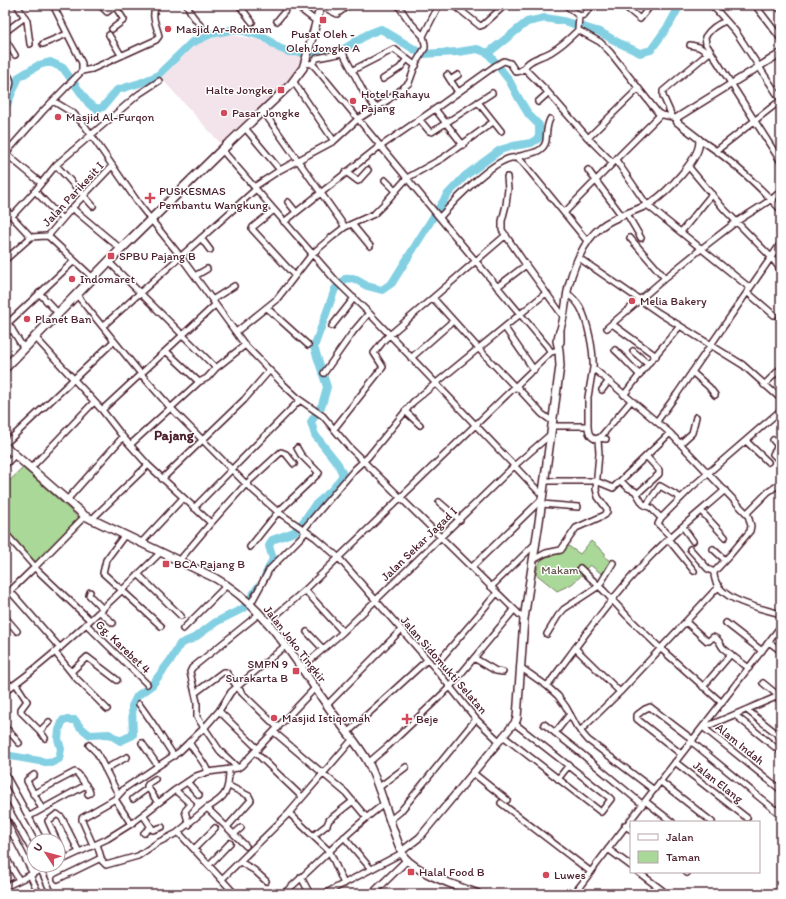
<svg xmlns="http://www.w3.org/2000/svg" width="786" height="899" viewBox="0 0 786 899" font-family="Itim,sans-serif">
<rect width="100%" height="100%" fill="#fff"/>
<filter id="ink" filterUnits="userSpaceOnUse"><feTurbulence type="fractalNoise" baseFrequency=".025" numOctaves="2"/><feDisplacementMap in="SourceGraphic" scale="8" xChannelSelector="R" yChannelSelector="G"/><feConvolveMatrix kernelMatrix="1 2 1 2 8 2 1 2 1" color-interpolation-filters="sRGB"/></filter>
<g filter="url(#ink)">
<path fill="#f3e3ea" d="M225,34L260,40L280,53L302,57L296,70L288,82L222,145L161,78L195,45Z"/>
<path fill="#a9d898" stroke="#7a7c62" d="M23,468L80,519L35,565L5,531V485Z
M591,541L605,553V557L610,561L602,574L590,565L586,569L580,565L578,571L582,575L572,584L557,591L536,574C540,553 548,559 563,551L567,545L580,554Z"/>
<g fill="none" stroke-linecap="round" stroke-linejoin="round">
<path stroke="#83d0e3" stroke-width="8" d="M5,109L19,77L39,65L50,62L63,68L89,104L97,109L103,107L117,90L140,83L157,76L191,43L211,34L231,30L243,31L264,37L279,48L289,52L320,53L344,49L368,34L381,29L422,54L458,52L477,49L488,53L527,22L545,18L563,21L600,32L619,43L640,53L651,50L669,25L680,5
M265,576L273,559L269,546L272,540L294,532L304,521L314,506L333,489L343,475L338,464L315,435L311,422L322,405L327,387L314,347L335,289L345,279L353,278L367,286L382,290L392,283L447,195L465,176L500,150L513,146L531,143L539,138V125L529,115L518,97L509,80L488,53
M5,755L51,763L59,759L61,749L58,739L59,730L63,720H75L80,727L90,735L109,734L120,741L133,735L132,706L137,696L152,685L173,657L180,644L194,638L216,622L244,608L258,587"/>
<defs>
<path id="minor" d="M17,5L27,21L30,44
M100,5L107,12L116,5
M187,5L192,15L203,29
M239,5L252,22
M295,5L316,21
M454,5L480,26L483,25L505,5
M566,5L579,16
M623,5L640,19L651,5
M712,5L736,32L781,100
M755,5L781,39
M777,5L781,10
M321,6L337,14L349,5
M579,16L578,30L600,42L610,52L658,113C664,117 671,115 677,119
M579,16L584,15L592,5
M277,21L290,5
M726,21C717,24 710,29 705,37L706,44L781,162
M112,29L124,20L115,6
M578,30C570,38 561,46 551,52C542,57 529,59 524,68L545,89L588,138L613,163L618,157L660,115
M5,32L25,17
M109,35L121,55
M423,36L439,5
M5,39L15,55
M43,44L67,34
M690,45L699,47L708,53
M305,63L312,64L316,68L448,228L547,346L551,352
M312,64L317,58L343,53L364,93L376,108
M353,70L394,49L416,66
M5,71C14,81 11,86 5,97
M82,71L92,69L156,40L159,36C157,26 149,14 158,5
M447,75L458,92
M383,79L400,68L407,59
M450,80L458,75
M293,81L334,141
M53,101L73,113L85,126L141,207L181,257L245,345L284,385L300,400L323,416L349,447L524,619
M478,102L501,131
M538,102L548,93
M435,109L463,145
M263,111L345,227
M672,116L663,96V91L711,51
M420,120L429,131L432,132L492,93
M245,128L280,170
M588,138L638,89
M699,139C729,158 757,184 781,210
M381,146L435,109L495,66L504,61L510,63L516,72L520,71L524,68
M222,150L336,281L369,313L543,496
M716,151L781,100
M5,153L41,183
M5,154L42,112L82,71V63L53,5
M514,158C525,153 543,155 546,141C547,133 546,127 550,119
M616,160L647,205L750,288
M56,165L93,206
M688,166L724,209L771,257L781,270
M588,170L622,216
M346,172L358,181L368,170
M507,177L508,189L506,205L502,221V230L526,265L563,316
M385,180L396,191
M254,187L280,170L334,141L358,119L388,100L409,83L417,61L425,48V44L423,36L409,21L398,5
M35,191L62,219
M288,202L296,212
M72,208L121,249
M5,209L31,237L46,236L49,237L93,278
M274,210L253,227L252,229L295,276
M564,213L613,163
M627,214L641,238
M12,216L35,191L56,165L139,94L159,81
M440,217C454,201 491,162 511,158C517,157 521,160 524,164L587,241
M284,222L380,146
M352,224L370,246
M681,232L712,194
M48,236L72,208L112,166
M201,238L210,250
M630,238L665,278
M579,258L659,313L743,365L781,399
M5,260L31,237
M109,262L216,368
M195,276L207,269
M497,287L526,265
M747,292L774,315
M39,293L58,313
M567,293C572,297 577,302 580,307C588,321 594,352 593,368L670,433L748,515L751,526L750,531L730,555L714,572C713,600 760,608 781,614
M76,294L141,374L170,407L246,484L278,512L316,538L338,557L434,667L476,719L499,741
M433,298L478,348L516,388
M212,300L234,286
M267,308L308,345
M5,318L24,349
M8,323L74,261
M612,324L656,356
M103,326L256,189
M332,326L354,298
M505,328L534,370
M607,328L665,278L701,249L736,222L772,199L781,191
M236,332L277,299L312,254L332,237L345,227L374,214L384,204L407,178L443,158L493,122
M5,334L12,329
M35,337L102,410L123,437L148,465L211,523
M615,350C624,358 631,367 640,375
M166,351L199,382L207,378L216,368L245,345
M633,351L648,364
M411,358L453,321
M692,372L709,387L715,395
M324,373L353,332L369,313
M764,385L781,368
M517,387L542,414L553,422
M602,390L608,382
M624,395L648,364L680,326
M102,410L215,305
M405,411L420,425
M657,421L677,394L781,243
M552,426H588C588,433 590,438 598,440L631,401
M588,426V397L593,368
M334,429L383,367L374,353L385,339L506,235
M598,438L606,439
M773,440L778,446L773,454L781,462
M746,441L768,462
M681,443L692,433L696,417
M5,444L114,341
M130,445L199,382
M5,465L15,455
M30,469L94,402
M162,479L244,400L269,371
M545,481H596L613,488L670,433
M621,481L628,488L635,491L643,504L651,508L661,518
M637,494L659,474V470L646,456
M66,501L123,437
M439,502L460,520
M542,504L578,507
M646,506L660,486L681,498
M194,508L300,400
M701,511L725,537
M747,513L768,492L781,483
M91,520L148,465
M683,527L693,541
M303,530L355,469L368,457L413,402L546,293
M5,533L35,567
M124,536L106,560L103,573L161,626
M671,537L658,524L661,518L692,487L781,410
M668,539L694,571
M141,543L183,498
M250,547L278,512L319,473L301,455L297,448
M690,549L708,569L714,572
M713,549L725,560
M533,560L546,553L561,550L576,528L605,515L607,512V509L598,497L596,489L599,453L598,440
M179,561L211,523L246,484L281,452L286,454L294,464
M472,567L542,499
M35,568L90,620
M580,568L604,591L627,616L660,648L722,703
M139,575L181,616
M491,587L536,543
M305,590L343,632
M10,591L60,648
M90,592L89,595L103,609
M5,596L35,567L85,516
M250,605L266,576L269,570L306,532
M100,612L113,623
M5,617L17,631
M686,622L707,641H709L713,637C720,639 719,643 723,648C731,655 740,662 749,668
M267,623L305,590L551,352L559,350
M726,623L762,651
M86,624L147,684
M183,629L227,585
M307,632L323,649
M547,634L558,616L564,609L599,586L613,563
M769,642L781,651
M575,648L620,692
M55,652L74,676L107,709
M474,658L496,671L503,672
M434,667L497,593
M520,667L547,686L558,696L566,707L577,727L588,740L654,790
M301,668L343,632L514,466L551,434
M71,672L87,657L117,680
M5,679L11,687
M763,683L780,697
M16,684L27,701L21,709V712L40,731L45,738
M547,686C580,642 611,597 650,557C673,533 700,512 725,490
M703,687L731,654
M5,691C33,672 58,650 83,627C109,603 135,578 160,553
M195,693L223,672H226L242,693L278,728
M139,704C152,721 162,738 174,756
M327,705L401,630
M747,710L781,737
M219,711L258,749
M735,715L781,752
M544,724L583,755L642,804
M5,728L9,731L19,743
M703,728L781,695
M704,728L781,790
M40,731L49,722
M580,731L620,692L719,586
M274,732L346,793L366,817
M347,733L427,660
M555,733L570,714
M503,736L601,812L611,799L610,798L514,723
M189,742C195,753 204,761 208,772
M692,742L781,815
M142,743L158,766
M89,745L97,753L118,794
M255,752L302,797
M681,754L637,719V715L645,709L650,707L693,740
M675,762L747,818
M368,763L388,746L450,687L514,610
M238,768L220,751L197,717V702L190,672L192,668L259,614
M105,769L127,757
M229,769C229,792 226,797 207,808L246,846
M473,773L507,800
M5,774L42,841
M34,775L27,780V781L42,809
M155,779L149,783L147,786L158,803
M558,779L569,765
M187,782L199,795
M661,782L712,822
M378,788L406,767
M175,790L191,804L185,811L189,825
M33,794L75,772L78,774L89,790L90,793L88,794
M115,799L131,824
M133,799L148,788
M645,801L672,822
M5,803L34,854
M501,803L591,872
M775,810L781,808
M289,813L330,852L344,884
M143,815L153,830L162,827
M28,817L86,785
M5,819L33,874
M390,820L400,812L476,719
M625,825L631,830
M227,827L251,800L249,796L229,786
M144,833L151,827
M177,833L180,834L235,894
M234,834L241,828
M313,836L327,825L329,820L353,801
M344,837L371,869
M57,841L48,821L57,814L62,818L79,852
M58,843L66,858
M97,844L102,861L106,865L138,856L157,843L177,833L207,808
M93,845L82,820V818L115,799L125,788L179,752L205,727L219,711L231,692L285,646
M194,849L215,828
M608,849L631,866
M5,856L19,880
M58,862L107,839L131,824L175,790L196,776L208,772L238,768L241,766L315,688
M240,862L254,870L266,881
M209,865L230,843
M41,870L52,894
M638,872L662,890
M686,872L687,873
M30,875L39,894
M301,877L310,894
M58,879L101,858
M222,879L289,813L352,740
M5,887L51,865
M283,894C317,865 347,831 384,804
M324,894L402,853
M574,894C642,804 712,715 781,626
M775,894L781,888"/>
<path id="tertiary" d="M558,336C564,322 565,308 567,294C571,271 583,241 601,227C614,216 635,212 651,203C665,194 703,157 699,139L677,122V119L678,117L781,53
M402,851L420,837L516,721
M372,894L407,860"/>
<path id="secondary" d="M228,144L291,84L303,68L306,59L321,5
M558,344L560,342V332
M5,446L85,516L215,578C267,607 298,665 332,712C344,729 359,745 369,764C383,794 390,827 404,857C417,873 457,886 478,894
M516,721L517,718L524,619L539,522L560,366L559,350L557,341"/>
<path id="primary" d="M5,368L121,249L228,144"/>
</defs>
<use href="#minor" stroke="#4a1f2b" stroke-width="8"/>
<use href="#tertiary" stroke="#4a1f2b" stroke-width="9"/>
<use href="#secondary" stroke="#4a1f2b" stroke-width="10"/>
<use href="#primary" stroke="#4a1f2b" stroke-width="11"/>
<use href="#minor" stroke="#fff" stroke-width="5"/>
<use href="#tertiary" stroke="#fff" stroke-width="6"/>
<use href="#secondary" stroke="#fff" stroke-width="7"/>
<use href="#primary" stroke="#fff" stroke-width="8"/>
</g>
</g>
<g fill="#d1495b" stroke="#fff" stroke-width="1.5">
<rect x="319" y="16" width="8" height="8" rx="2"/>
<circle cx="168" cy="29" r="4"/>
<rect x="277" y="86" width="8" height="8" rx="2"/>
<circle cx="353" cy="101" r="4"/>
<circle cx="224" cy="113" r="4"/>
<circle cx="58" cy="117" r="4"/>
<path d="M148 192h4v4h4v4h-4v4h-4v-4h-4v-4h4z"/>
<rect x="107" y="252" width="8" height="8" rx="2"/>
<circle cx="72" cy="279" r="4"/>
<circle cx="632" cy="301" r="4"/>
<circle cx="27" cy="319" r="4"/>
<rect x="162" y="560" width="8" height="8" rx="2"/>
<rect x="292" y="667" width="8" height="8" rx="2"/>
<circle cx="274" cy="718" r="4"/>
<path d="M405 713h4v4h4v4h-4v4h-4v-4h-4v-4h4z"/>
<rect x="407" y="868" width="8" height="8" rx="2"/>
<circle cx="546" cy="875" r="4"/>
</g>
<g text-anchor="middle" stroke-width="3" stroke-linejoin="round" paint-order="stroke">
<g font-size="12" fill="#4a1f2b" stroke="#fff" text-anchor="start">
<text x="176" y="33">Masjid Ar-Rohman</text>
<text x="323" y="38" text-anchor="middle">Pusat Oleh -<tspan x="323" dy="14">Oleh Jongke A</tspan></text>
<text x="273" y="94" text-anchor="end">Halte Jongke</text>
<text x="361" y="98">Hotel Rahayu<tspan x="361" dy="14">Pajang</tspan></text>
<text x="232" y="117">Pasar Jongke</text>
<text x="66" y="121">Masjid Al-Furqon</text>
<text x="159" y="195">PUSKESMAS<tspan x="159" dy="14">Pembantu Wangkung</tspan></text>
<text x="119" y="260">SPBU Pajang B</text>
<text x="80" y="283">Indomaret</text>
<text x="640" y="305">Melia Bakery</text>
<text x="35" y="323">Planet Ban</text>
<text x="174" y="568">BCA Pajang B</text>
<text x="288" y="668" text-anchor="end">SMPN 9<tspan x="288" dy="14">Surakarta B</tspan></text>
<text x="282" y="722">Masjid Istiqomah</text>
<text x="416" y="723">Beje</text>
<text x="419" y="876">Halal Food B</text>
<text x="554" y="879">Luwes</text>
</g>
<g font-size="12" fill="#4a1f2b" stroke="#fff">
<text transform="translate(73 194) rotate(-47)" y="4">Jalan Parikesit I</text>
<text transform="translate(419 544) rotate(-44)" y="4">Jalan Sekar Jagad I</text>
<text transform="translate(295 644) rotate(52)" y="4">Jalan Joko Tingkir</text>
<text transform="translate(123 647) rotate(44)" y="4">Gg. Karebet 4</text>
<text transform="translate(444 665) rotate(49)" y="4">Jalan Sidomukti Selatan</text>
<text transform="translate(740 744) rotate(39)" y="4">Alam Indah</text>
<text transform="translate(718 782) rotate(38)" y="4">Jalan Elang</text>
</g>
<g font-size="12" fill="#66564c" stroke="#fff">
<text x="560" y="574">Makam</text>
</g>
<g font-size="14" font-weight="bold" fill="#4a1f2b" stroke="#fff">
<text x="174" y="440">Pajang</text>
</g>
</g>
<rect width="786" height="899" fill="none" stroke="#fff" stroke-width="20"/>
<rect x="10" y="10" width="766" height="879" fill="none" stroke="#4a1f2b" stroke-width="1.5" filter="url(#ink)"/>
<rect x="630" y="821" width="130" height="52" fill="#ffffff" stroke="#b7a5aa"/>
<rect x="638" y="834" width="20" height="6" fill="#ffffff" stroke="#b7a5aa"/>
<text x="666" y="841" font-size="12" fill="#4a1f2b">Jalan</text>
<rect x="638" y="851" width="20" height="12" fill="#a9d898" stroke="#b7a5aa"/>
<text x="666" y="861" font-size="12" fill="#4a1f2b">Taman</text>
<g transform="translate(46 853) rotate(306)"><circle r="19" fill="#ffffff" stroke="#b7a5aa"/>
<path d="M0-3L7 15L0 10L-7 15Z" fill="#d1495b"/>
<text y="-6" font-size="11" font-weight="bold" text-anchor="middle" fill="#4a1f2b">U</text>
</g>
</svg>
